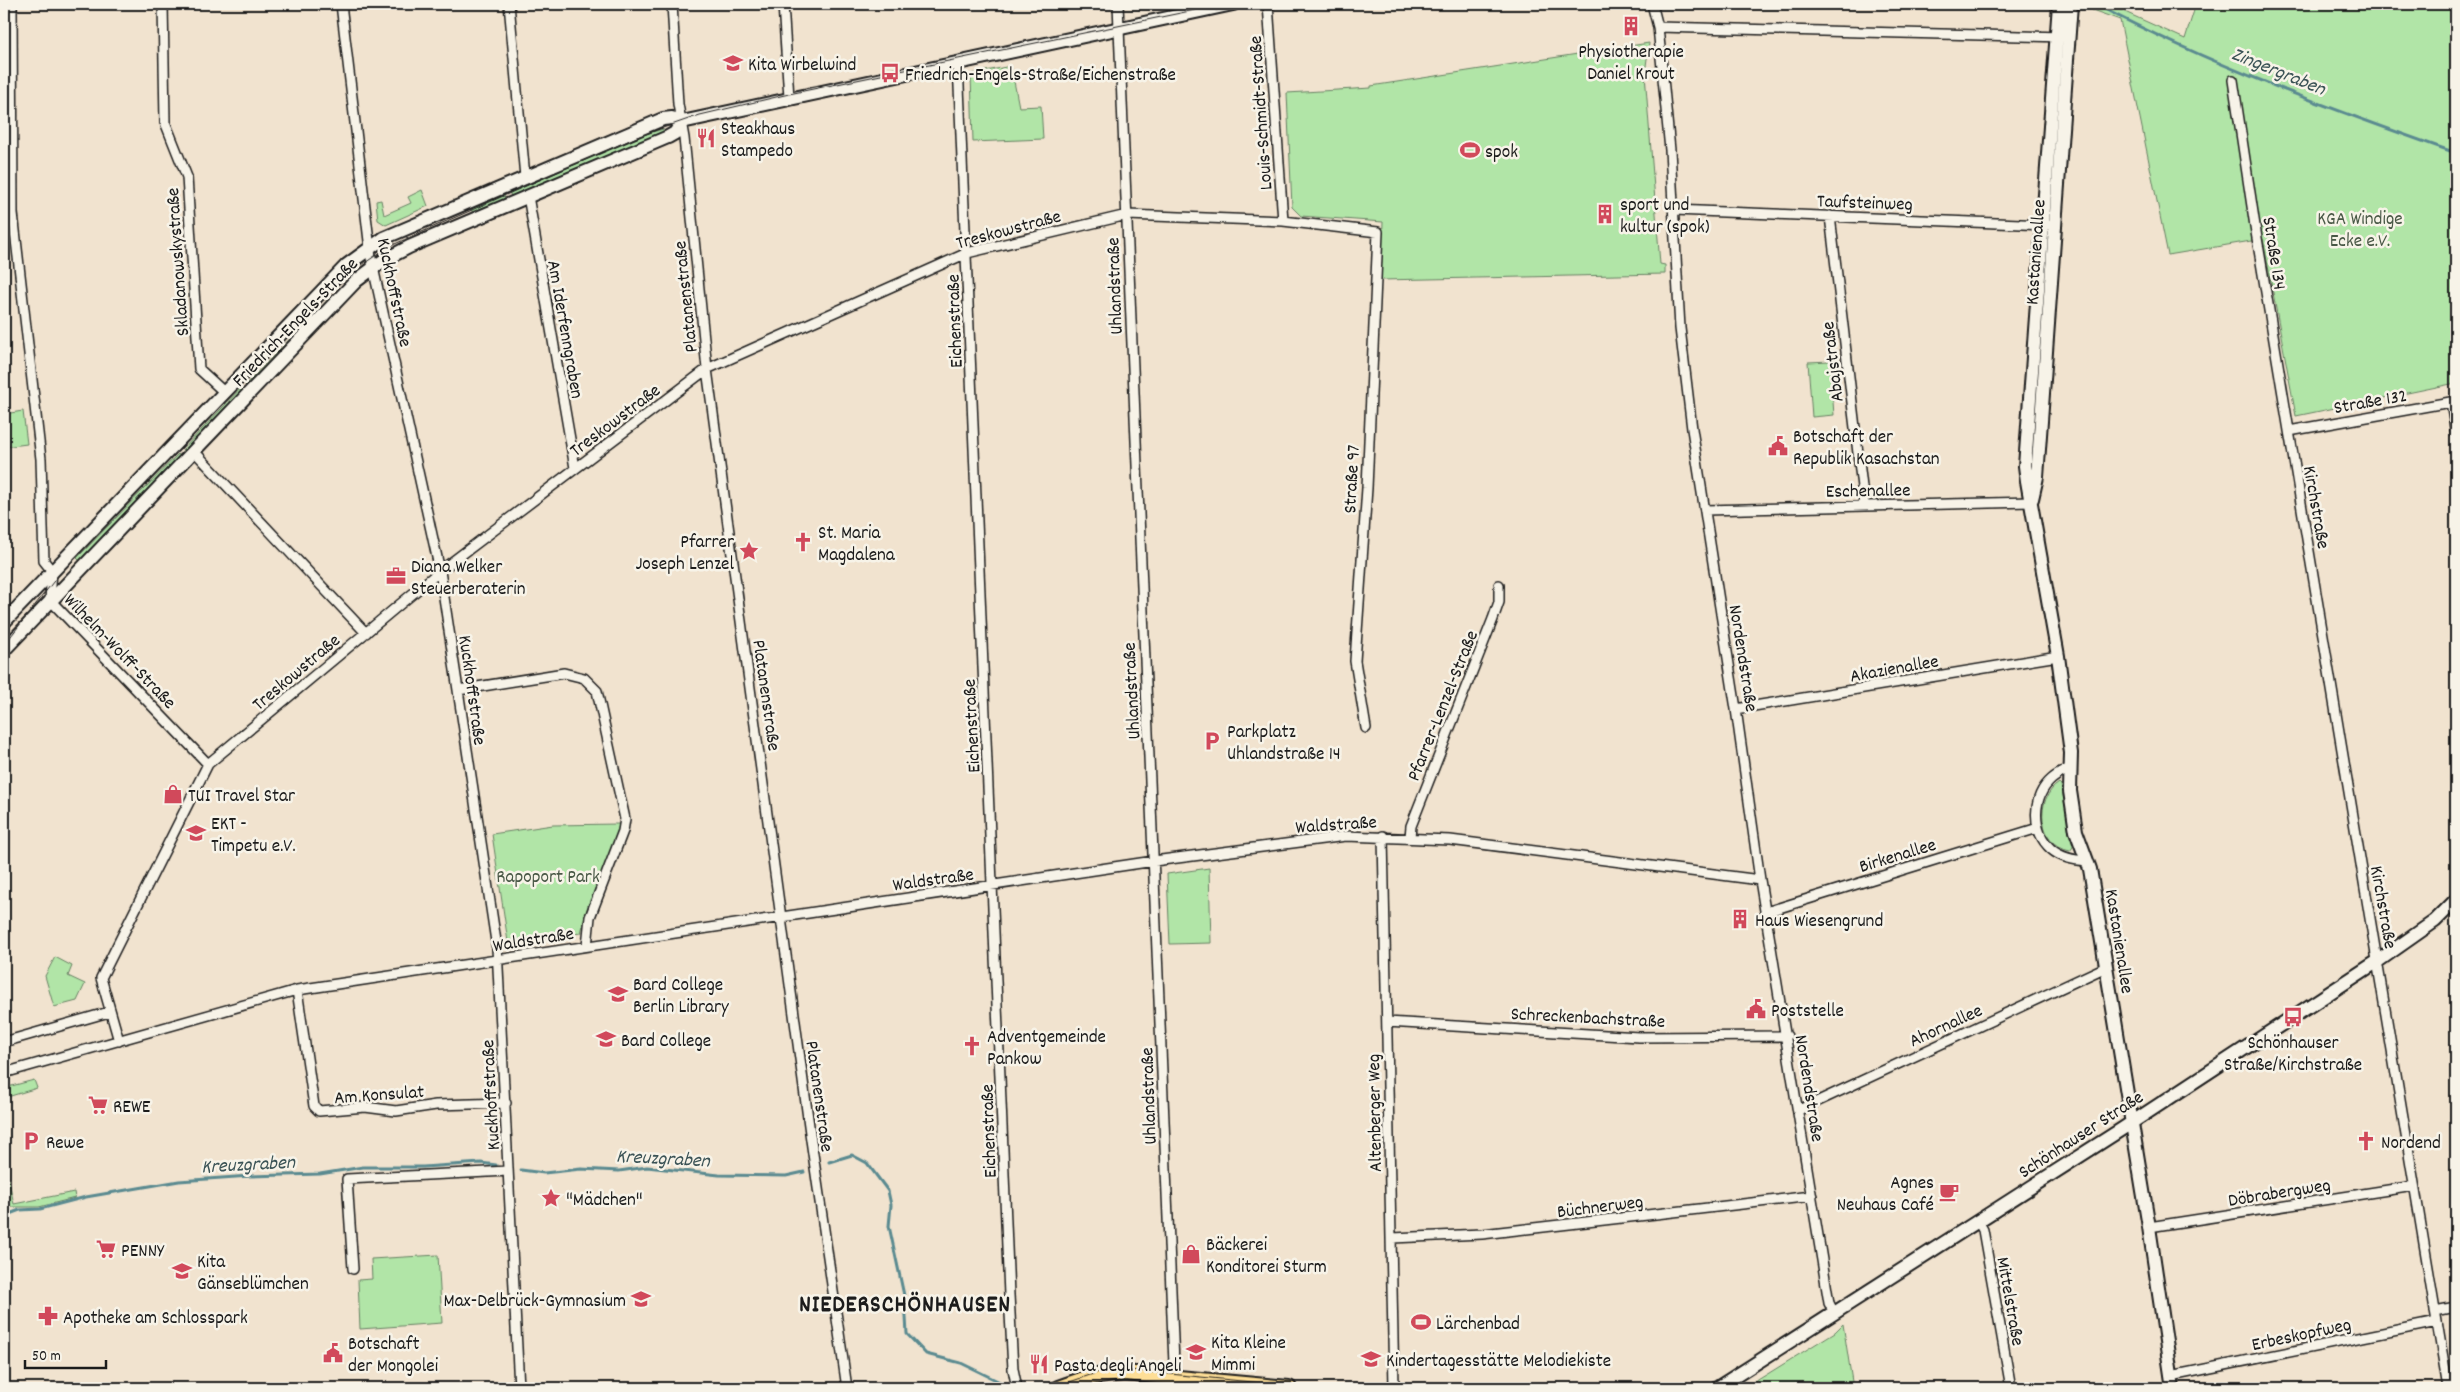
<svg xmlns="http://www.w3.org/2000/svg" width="2460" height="1392" viewBox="0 0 2460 1392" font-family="Dekko,sans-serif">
<rect width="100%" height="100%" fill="#f1e3cf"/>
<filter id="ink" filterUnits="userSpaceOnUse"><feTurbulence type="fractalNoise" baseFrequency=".02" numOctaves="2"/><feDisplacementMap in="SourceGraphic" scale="10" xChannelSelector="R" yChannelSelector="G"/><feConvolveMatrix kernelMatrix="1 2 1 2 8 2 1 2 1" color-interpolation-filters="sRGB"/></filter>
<g filter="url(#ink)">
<path fill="#b1e5a7" stroke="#668062" d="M2092,4H2107L2185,39L2196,4H2456V383L2296,416L2263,239L2168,255L2120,20L2092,10Z
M1649,43L1645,74L1660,264L1665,265V274L1381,280L1383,222L1301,216L1292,207L1287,93L1371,88V86Z
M1011,66L1019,107L1041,106L1043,139L973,142L971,74Z
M663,129L664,134L512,199L508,189L644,130L646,134Z
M422,190L428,206L386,225L378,220L376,201L381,200L384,215L411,203L408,197Z
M502,191L506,201L474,216L470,206Z
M350,277L352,279L248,388L245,385Z
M1830,361L1834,415L1812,417L1808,362Z
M241,388L245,392L185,454L182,450Z
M23,411L27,444L4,447V414Z
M178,454L182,458L81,562L77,558Z
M2059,783L2061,785L2073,847L2070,851C2038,845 2034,799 2059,783Z
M619,824L616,841L588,905L581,933L508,942L492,834L553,825Z
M1209,868L1211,943L1170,944L1167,874Z
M55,957L72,966L68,976L85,984L77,1001L54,1007L45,976Z
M34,1080L37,1088L4,1098V1088Z
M4,1159L14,1204L74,1192L75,1198L39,1207H12L4,1210Z
M438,1255L442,1323L360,1329L358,1280L372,1279L371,1259Z
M1843,1324L1853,1388H1745L1835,1332Z"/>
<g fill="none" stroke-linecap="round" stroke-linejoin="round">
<path stroke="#5a8a90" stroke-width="3" d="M2095,4C2210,65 2334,110 2456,153
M829,1162L852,1155L867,1163L888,1191L891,1205L889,1226L905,1300L907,1334L926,1354L961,1363L1004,1384
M521,1170L544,1173L581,1169L619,1171L647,1167L719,1175L786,1176L804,1172
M4,1216L20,1210L40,1209L86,1197L179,1181L250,1176L320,1174L363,1167H423L481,1163L496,1165"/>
<defs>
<path id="street" d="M12,4L13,213L41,459L44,561L52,571L50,600L208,764
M163,4L165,122L187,177L199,369L224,392
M341,4L371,258L440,571L497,948L519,1388
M509,4L525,177
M672,4L678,104L684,138L707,369L810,1133L847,1388
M783,4L789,98
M1118,4L1175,1388
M1268,4L1283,221
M1652,4L1658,27L1670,150L1680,328L1692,429L1736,709L1760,880L1829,1303L1834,1313
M1658,27L2063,37
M958,62L1009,1295L1013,1369L1017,1388
M2233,80L2255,226L2448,1388
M528,196L575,468
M1674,210L2048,225
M1830,216L1864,504
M2451,402L2456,434
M2289,431L2456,401
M194,451L366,633
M1705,510L2031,502
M458,690L564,673L584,678L597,691L625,819L623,831L590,917L587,946
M1736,709L2058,656
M2071,767C2065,771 2058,774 2052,779C2032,796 2031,831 2051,849C2061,858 2074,860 2087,861
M1383,836L1394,1388
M1410,837L1411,826L1493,619L1499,602V585
M1766,912L2038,828
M297,990L314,1106L319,1111L365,1107L396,1111L436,1105L506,1103
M1387,1022L1639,1037L1787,1036
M119,1041L101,978L208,764L440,571L707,369L967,253L1127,215L1283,221L1378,232L1367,488L1355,661L1366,728
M4,1042L109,1012
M4,1073L297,990L1154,861L1346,836L1450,840L1760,880
M1799,1110L2106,967
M1978,1221L1983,1230L2011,1388
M2149,1227L2414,1186
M1392,1238L1482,1234L1812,1196
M353,1269L347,1179L508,1171
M2435,1311L2456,1307
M2171,1376L2437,1322"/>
<path id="secondary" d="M2059,4L2025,466L2027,481L2058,656L2071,753L2070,791L2076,831L2090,869L2149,1227L2173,1388
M2032,499L2037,477L2071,4
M4,622L347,265L384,238L663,119L672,118L682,122L1233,4
M4,650L356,281L384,260L409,247L668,137L675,133L682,122
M1717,1388L2122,1129L2378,961L2435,921L2456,900"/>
<path id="primary" d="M1058,1388L1089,1377L1124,1373L1289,1388"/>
</defs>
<use href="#street" stroke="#1c1c1c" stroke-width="12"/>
<use href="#secondary" stroke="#1c1c1c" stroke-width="16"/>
<use href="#primary" stroke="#1c1c1c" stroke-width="18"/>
<use href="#street" stroke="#f7f3e8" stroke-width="9"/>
<use href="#secondary" stroke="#f7f3e8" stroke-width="12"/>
<use href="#primary" stroke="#fede96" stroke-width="14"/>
<path stroke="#1c1c1c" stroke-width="1" d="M1216,10L1245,4
M4,645L57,577L333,289L359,267L388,247L637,137L700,115L789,94L1224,4
M1052,1388L1099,1372L1129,1370L1313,1388"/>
</g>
</g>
<defs>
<symbol id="building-bare" viewBox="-9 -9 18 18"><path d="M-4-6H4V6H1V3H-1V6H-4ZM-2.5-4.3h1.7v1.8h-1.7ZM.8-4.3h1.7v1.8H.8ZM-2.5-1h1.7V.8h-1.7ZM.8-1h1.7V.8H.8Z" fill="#d1495b" stroke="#f7f3e8" stroke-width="2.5" paint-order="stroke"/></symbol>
<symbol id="school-bare" viewBox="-9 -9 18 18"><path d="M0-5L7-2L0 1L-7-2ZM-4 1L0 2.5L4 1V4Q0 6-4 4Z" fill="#d1495b" stroke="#f7f3e8" stroke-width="2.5" paint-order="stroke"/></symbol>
<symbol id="bus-bare" viewBox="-9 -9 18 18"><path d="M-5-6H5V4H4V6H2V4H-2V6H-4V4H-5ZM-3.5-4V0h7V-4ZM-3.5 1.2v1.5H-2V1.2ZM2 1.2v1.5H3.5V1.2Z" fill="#d1495b" stroke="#f7f3e8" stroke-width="2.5" paint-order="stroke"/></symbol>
<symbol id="restaurant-bare" viewBox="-9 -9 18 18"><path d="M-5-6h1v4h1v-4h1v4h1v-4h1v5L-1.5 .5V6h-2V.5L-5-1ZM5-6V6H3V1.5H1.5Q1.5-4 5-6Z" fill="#d1495b" stroke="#f7f3e8" stroke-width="2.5" paint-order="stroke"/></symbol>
<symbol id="stadium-bare" viewBox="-9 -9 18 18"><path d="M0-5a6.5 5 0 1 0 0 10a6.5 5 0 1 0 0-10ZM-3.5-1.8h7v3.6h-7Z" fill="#d1495b" stroke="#f7f3e8" stroke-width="2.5" paint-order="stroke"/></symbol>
<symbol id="civic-bare" viewBox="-9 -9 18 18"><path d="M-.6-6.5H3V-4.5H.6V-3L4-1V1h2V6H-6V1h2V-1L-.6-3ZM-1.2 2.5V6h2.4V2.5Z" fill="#d1495b" stroke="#f7f3e8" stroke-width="2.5" paint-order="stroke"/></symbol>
<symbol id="church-bare" viewBox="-9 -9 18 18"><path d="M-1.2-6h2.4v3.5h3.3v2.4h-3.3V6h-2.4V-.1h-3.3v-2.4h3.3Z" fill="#d1495b" stroke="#f7f3e8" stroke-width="2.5" paint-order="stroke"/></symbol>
<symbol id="sight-bare" viewBox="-9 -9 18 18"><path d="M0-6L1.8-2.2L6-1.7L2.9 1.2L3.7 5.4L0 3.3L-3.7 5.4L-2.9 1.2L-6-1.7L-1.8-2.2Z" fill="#d1495b" stroke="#f7f3e8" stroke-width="2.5" paint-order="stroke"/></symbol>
<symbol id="office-bare" viewBox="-9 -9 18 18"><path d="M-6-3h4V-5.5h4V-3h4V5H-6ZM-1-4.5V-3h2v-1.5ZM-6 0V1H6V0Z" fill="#d1495b" stroke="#f7f3e8" stroke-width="2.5" paint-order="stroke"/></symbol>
<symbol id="parking-bare" viewBox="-9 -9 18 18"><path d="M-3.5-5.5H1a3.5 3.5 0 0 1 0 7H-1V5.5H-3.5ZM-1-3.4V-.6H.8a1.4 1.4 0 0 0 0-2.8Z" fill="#d1495b" stroke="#f7f3e8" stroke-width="2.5" paint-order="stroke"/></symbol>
<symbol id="shop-bare" viewBox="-9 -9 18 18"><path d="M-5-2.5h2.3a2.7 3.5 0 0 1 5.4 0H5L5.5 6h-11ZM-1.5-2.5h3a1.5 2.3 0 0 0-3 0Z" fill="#d1495b" stroke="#f7f3e8" stroke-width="2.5" paint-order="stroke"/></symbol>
<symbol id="university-bare" viewBox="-9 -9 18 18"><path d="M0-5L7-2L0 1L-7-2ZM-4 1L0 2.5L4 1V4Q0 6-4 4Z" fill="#d1495b" stroke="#f7f3e8" stroke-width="2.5" paint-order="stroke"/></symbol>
<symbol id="supermarket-bare" viewBox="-9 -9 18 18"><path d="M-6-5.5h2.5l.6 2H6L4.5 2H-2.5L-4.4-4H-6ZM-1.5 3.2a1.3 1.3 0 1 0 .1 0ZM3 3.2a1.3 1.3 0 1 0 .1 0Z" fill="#d1495b" stroke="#f7f3e8" stroke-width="2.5" paint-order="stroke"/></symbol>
<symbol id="cafe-bare" viewBox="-9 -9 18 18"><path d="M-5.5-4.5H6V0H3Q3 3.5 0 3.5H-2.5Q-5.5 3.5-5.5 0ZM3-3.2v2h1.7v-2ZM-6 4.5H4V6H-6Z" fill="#d1495b" stroke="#f7f3e8" stroke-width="2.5" paint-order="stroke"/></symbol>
<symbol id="pharmacy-bare" viewBox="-9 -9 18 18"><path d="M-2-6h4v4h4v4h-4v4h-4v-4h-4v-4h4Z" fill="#d1495b" stroke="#f7f3e8" stroke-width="2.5" paint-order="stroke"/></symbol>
</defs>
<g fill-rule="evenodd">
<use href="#building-bare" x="1617" y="12" width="28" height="28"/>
<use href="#school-bare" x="719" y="49" width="28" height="28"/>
<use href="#bus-bare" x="876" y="59" width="28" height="28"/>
<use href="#restaurant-bare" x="692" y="124" width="28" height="28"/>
<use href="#stadium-bare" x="1456" y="136" width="28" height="28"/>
<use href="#building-bare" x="1591" y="200" width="28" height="28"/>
<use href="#civic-bare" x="1764" y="432" width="28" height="28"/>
<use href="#church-bare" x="789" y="528" width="28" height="28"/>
<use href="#sight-bare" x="735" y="537" width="28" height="28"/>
<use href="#office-bare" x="382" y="562" width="28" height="28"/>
<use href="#parking-bare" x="1198" y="727" width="28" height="28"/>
<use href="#shop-bare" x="159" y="780" width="28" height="28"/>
<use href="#school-bare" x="182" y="819" width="28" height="28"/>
<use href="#building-bare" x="1726" y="905" width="28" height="28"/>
<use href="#school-bare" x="604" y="980" width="28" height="28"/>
<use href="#civic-bare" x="1742" y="995" width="28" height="28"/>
<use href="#bus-bare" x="2279" y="1003" width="28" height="28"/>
<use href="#university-bare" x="592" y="1025" width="28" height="28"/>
<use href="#church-bare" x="958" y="1032" width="28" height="28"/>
<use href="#supermarket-bare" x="84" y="1091" width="28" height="28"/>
<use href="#parking-bare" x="17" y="1127" width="28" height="28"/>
<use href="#church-bare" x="2352" y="1127" width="28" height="28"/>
<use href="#cafe-bare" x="1935" y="1178" width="28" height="28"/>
<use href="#sight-bare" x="537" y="1184" width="28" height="28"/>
<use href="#supermarket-bare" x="92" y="1235" width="28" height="28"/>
<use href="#shop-bare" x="1177" y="1240" width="28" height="28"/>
<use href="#school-bare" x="168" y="1257" width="28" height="28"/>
<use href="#school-bare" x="627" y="1285" width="28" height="28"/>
<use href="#pharmacy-bare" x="34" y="1302" width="28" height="28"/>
<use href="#stadium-bare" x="1407" y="1308" width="28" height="28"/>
<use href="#school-bare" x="1182" y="1338" width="28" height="28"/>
<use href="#civic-bare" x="319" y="1339" width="28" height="28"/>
<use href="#school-bare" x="1357" y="1345" width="28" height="28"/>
<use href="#restaurant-bare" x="1025" y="1350" width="28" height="28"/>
</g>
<g text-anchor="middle" stroke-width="5" stroke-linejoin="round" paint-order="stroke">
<g font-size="19" fill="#1c1c1c" stroke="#f7f3e8" text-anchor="start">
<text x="1631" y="57" text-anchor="middle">Physiotherapie<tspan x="1631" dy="22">Daniel Krout</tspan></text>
<text x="748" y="70">Kita Wirbelwind</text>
<text x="905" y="80">Friedrich-Engels-Straße/Eichenstraße</text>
<text x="721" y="134">Steakhaus<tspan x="721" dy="22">Stampedo</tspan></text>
<text x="1485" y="157">spok</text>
<text x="1620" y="210">sport und<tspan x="1620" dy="22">kultur (spok)</tspan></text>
<text x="1793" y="442">Botschaft der<tspan x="1793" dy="22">Republik Kasachstan</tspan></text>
<text x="818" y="538">St. Maria<tspan x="818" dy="22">Magdalena</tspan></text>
<text x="734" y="547" text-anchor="end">Pfarrer<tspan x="734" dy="22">Joseph Lenzel</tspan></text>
<text x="411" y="572">Diana Welker<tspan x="411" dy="22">Steuerberaterin</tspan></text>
<text x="1227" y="737">Parkplatz<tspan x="1227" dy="22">Uhlandstraße 14</tspan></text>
<text x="188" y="801">TUI Travel Star</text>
<text x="211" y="829">EKT -<tspan x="211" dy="22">Timpetu e.V.</tspan></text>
<text x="1755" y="926">Haus Wiesengrund</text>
<text x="633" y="990">Bard College<tspan x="633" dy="22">Berlin Library</tspan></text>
<text x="1771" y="1016">Poststelle</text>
<text x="987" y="1042">Adventgemeinde<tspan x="987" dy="22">Pankow</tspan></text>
<text x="621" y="1046">Bard College</text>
<text x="2293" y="1048" text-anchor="middle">Schönhauser<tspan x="2293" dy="22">Straße/Kirchstraße</tspan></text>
<text x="113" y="1112">REWE</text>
<text x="46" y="1148">Rewe</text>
<text x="2381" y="1148">Nordend</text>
<text x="1934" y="1188" text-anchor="end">Agnes<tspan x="1934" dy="22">Neuhaus Café</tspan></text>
<text x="566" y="1205">"Mädchen"</text>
<text x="1206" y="1250">Bäckerei<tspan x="1206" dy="22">Konditorei Sturm</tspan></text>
<text x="121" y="1256">PENNY</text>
<text x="197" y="1267">Kita<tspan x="197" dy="22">Gänseblümchen</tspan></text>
<text x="626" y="1306" text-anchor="end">Max-Delbrück-Gymnasium</text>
<text x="63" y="1323">Apotheke am Schlosspark</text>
<text x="1436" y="1329">Lärchenbad</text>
<text x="1211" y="1348">Kita Kleine<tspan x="1211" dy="22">Mimmi</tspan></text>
<text x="348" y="1349">Botschaft<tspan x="348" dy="22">der Mongolei</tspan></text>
<text x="1386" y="1366">Kindertagesstätte Melodiekiste</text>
<text x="1054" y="1371">Pasta degli Angeli</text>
</g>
<g font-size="19" fill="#1c1c1c" stroke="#f7f3e8">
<text transform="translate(1259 113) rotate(-94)" y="7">Louis-Schmidt-Straße</text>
<text transform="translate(1865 201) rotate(2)" y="7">Taufsteinweg</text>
<text transform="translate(1008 228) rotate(-15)" y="7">Treskowstraße</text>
<text transform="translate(2034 252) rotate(-86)" y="7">Kastanienallee</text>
<text transform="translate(2276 253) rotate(81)" y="7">Straße 134</text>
<text transform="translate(176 262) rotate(-94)" y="7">Skladanowskystraße</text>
<text transform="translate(1113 286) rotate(-92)" y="7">Uhlandstraße</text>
<text transform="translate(396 292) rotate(78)" y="7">Kuckhoffstraße</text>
<text transform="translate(684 297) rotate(-96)" y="7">Platanenstraße</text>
<text transform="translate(294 321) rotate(-46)" y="7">Friedrich-Engels-Straße</text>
<text transform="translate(953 321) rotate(-92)" y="7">Eichenstraße</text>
<text transform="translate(567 329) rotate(80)" y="7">Am Iderfenngraben</text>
<text transform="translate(1831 362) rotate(-97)" y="7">Abajstraße</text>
<text transform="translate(2370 400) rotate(-10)" y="7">Straße 132</text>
<text transform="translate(614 419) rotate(-37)" y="7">Treskowstraße</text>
<text transform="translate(1350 479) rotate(-87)" y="7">Straße 97</text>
<text transform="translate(1868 489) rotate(-1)" y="7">Eschenallee</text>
<text transform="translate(2318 507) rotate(80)" y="7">Kirchstraße</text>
<text transform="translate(121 650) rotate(46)" y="7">Wilhelm-Wolff-Straße</text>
<text transform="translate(1745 658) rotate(81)" y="7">Nordendstraße</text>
<text transform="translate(1894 667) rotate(-10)" y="7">Akazienallee</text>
<text transform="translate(295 671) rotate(-40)" y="7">Treskowstraße</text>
<text transform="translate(474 690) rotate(82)" y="7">Kuckhoffstraße</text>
<text transform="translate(1130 691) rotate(-93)" y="7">Uhlandstraße</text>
<text transform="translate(768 695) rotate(82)" y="7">Platanenstraße</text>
<text transform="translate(1441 705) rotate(-68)" y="7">Pfarrer-Lenzel-Straße</text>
<text transform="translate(970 726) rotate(-93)" y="7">Eichenstraße</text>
<text transform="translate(1336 823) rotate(-4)" y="7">Waldstraße</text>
<text transform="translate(1897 854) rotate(-17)" y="7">Birkenallee</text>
<text transform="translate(933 878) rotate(-8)" y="7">Waldstraße</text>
<text transform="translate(2385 907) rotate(80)" y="7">Kirchstraße</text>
<text transform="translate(533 938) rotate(-9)" y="7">Waldstraße</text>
<text transform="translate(2121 941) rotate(81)" y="7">Kastanienallee</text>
<text transform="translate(1588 1016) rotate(3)" y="7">Schreckenbachstraße</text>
<text transform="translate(1945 1024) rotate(-25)" y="7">Ahornallee</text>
<text transform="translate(1811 1088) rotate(81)" y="7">Nordendstraße</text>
<text transform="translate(379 1093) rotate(-4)" y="7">Am Konsulat</text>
<text transform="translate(489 1095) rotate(-93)" y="7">Kuckhoffstraße</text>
<text transform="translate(821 1096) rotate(82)" y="7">Platanenstraße</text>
<text transform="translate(1147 1096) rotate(-92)" y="7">Uhlandstraße</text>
<text transform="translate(1373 1113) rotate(-91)" y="7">Altenberger Weg</text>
<text transform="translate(987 1131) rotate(-92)" y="7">Eichenstraße</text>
<text transform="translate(2080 1133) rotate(-33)" y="7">Schönhauser Straße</text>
<text transform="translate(2279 1191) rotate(-9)" y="7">Döbrabergweg</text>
<text transform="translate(1600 1205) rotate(-7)" y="7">Büchnerweg</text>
<text transform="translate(2012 1301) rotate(80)" y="7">Mittelstraße</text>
<text transform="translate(2301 1333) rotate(-12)" y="7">Erbeskopfweg</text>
</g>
<g font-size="19" fill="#495846" stroke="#f7f3e8">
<text x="2360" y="224">KGA Windige<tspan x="2360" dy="22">Ecke e.V.</tspan></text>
<text x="548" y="882">Rapoport Park</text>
</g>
<g font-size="20" font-style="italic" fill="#3b5356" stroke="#f7f3e8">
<text transform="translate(2279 70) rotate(22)" y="7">Zingergraben</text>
<text transform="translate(663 1157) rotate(3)" y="7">Kreuzgraben</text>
<text transform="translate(248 1163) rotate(-3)" y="7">Kreuzgraben</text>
</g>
<g font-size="24" font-weight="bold" letter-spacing="1" fill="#1c1c1c" stroke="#f7f3e8">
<text x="905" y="1311">NIEDERSCHÖNHAUSEN</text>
</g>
</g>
<rect width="2460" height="1392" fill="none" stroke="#f7f3e8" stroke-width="20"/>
<rect x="10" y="10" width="2440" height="1372" fill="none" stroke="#1c1c1c" stroke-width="2" filter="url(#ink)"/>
<path d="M25 1360v8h81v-8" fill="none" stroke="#1c1c1c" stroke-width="2.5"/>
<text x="32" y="1360" font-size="15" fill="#1c1c1c" stroke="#f7f3e8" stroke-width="4" paint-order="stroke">50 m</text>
</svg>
